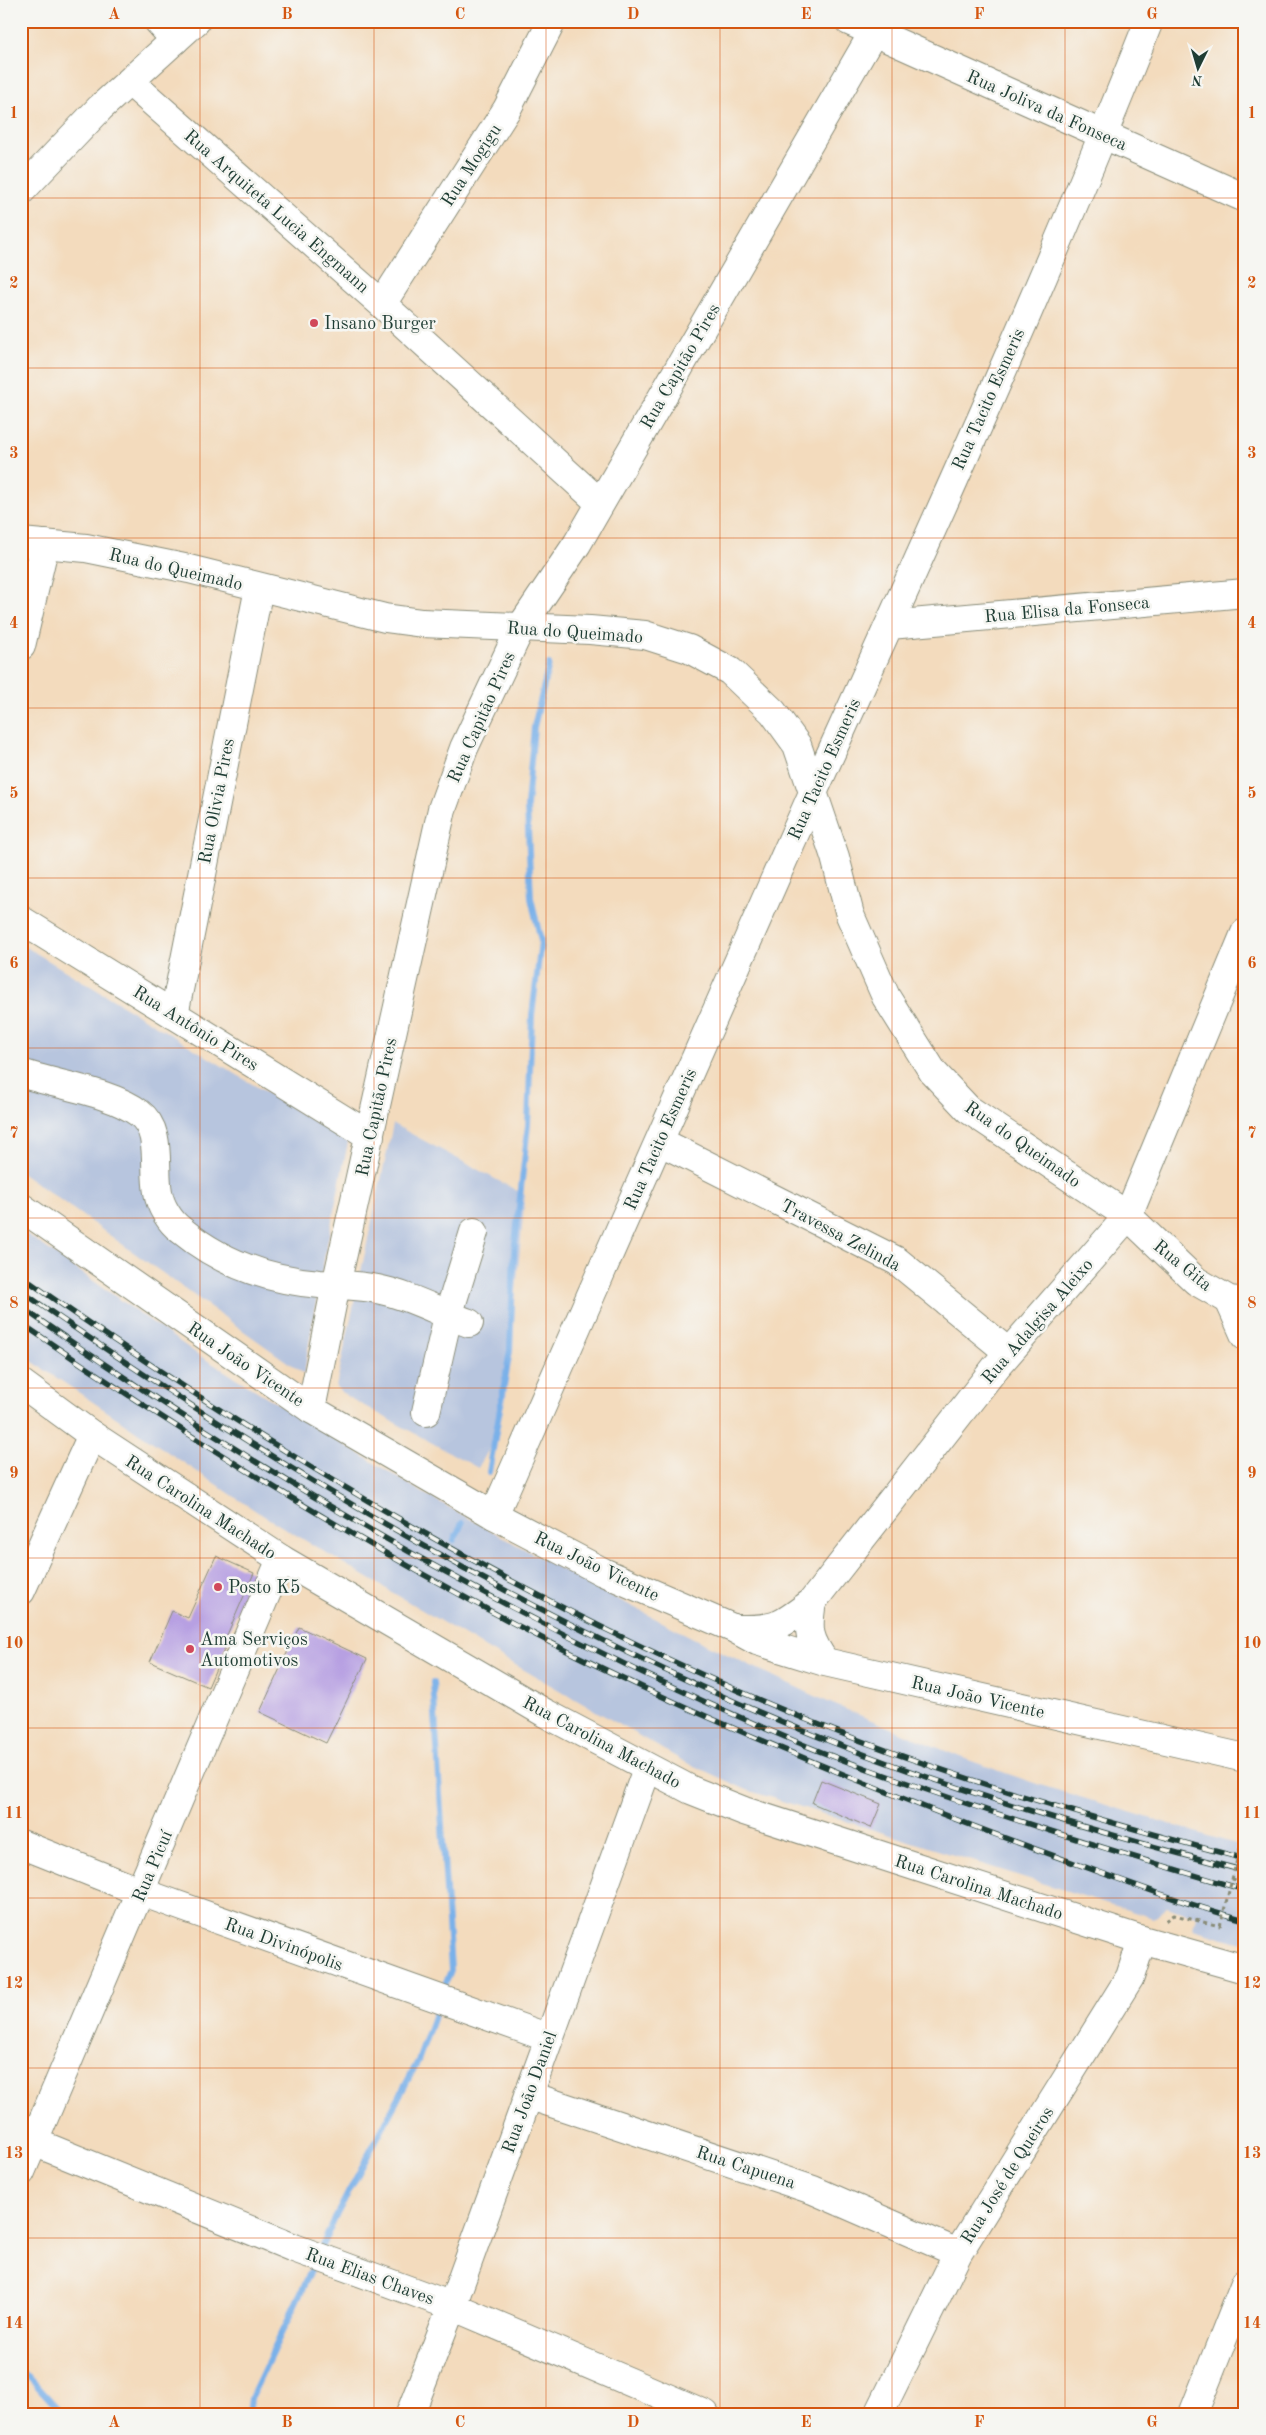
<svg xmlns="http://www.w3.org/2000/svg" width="1266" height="2435" viewBox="0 0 1266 2435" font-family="'Old Standard TT',serif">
<rect width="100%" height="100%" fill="#f6f6f2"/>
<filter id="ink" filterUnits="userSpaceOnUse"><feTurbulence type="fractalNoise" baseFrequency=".02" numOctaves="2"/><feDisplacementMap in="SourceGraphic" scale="10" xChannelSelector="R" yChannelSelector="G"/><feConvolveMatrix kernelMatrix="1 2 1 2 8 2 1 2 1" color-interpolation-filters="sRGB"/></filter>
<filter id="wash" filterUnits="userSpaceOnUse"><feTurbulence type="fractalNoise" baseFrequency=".0096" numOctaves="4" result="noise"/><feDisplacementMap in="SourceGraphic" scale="20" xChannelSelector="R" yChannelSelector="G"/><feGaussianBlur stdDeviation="1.12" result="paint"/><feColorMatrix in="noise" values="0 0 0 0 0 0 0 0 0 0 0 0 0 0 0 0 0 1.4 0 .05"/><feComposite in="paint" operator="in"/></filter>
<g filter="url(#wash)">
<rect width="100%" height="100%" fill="#f3dbbd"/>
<path fill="#b7c5de" d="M21,944L348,1142L319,1284L304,1374L21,1172Z
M393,1124L525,1195L506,1399L492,1444L478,1468L348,1397L336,1387Z
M21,1230L200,1356L423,1493L577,1578L703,1643L828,1702L960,1757L1040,1785L1245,1847V1944L1193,1929L1196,1916L1167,1907L1153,1918L747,1790L683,1761L489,1650L259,1513L21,1354Z"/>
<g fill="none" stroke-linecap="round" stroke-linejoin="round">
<path stroke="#7ab1e9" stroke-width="6" d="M489,1472L510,1351L514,1252L528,1125L532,1015L541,941L531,898L527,806L534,727L549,664
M454,1540L462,1523
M433,1682L451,1970L442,1993
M320,2250L338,2212L418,2061L438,2005
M21,2372L28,2376L63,2414
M249,2414L251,2398L315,2262"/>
</g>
<g id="blocks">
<path fill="#b7a0e2" d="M216,1556L254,1573L227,1635L230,1636L208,1687L150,1662L172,1611L188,1618Z
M299,1627L367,1659L326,1743L260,1712Z
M821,1780L881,1804L871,1828L812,1803Z"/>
</g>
</g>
<g filter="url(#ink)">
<use href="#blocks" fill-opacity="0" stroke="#898c78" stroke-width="1"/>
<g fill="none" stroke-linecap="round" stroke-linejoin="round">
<defs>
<path id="minor" d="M158,21L175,40
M849,21L1245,198
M130,82L382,304L600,503
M382,304L507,109L552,21
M890,625L1245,593
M21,646L45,544
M21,920L370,1136
M174,1015L259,588
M21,1073C56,1085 111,1092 139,1113C163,1131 153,1167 158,1192C160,1206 170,1222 181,1230C221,1263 269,1280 320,1284C339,1285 358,1285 377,1289C408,1295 439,1312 469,1323
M659,1141L897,1261L1008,1352
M1128,1216L1245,933
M1229,1300L1245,1336
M311,1409L336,1285L442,809L464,748L521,627L577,544L880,21
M426,1412L448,1316L474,1232
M494,1515C600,1275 705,1035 812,795C928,539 1045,283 1149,21
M21,1591L92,1435
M21,1844L141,1892L549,2038
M528,2095L813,2190L958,2253
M34,2142L294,2248L452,2306L705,2414
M21,2172L281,1559
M410,2414L452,2306L647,1769
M879,2414L958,2253L1130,1977L1142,1940
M1193,2414L1245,2283"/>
<path id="major" d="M21,191L100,108L196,21
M21,542L86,548L189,569L385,618L422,623L590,630L645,635L689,649L730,671L773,712L797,745L835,857L850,915L886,997L933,1072L968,1109L1128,1216L1196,1281L1229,1300L1245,1302
M21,1207L311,1409L494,1515L603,1572L735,1629L757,1641L825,1662L1245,1758
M21,1383L92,1435L281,1559L545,1713L691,1790L744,1811L914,1866L1142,1940L1245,1969
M812,1602C807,1631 809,1639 825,1662
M739,1629C777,1630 782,1625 812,1602L996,1367L1128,1216"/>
</defs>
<use href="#minor" stroke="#898c78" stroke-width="30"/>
<use href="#major" stroke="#898c78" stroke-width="30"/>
<path stroke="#898c78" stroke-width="3" stroke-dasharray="4 4" stroke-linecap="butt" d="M1239,1852L1245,1832
M1232,1879L1245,1882
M1166,1921L1174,1915L1220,1926"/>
<use href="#minor" stroke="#fff" stroke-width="28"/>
<use href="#major" stroke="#fff" stroke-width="28"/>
<defs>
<path id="rail" d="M21,1276C271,1452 536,1611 820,1725C958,1780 1101,1821 1245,1859
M21,1291C271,1465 532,1621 814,1735C954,1791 1099,1833 1245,1871
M21,1307C268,1480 530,1631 809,1747C838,1759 869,1769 899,1780C1013,1821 1129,1856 1245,1890
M21,1323C185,1436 355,1541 532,1633C651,1695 777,1748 902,1798C963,1823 1026,1846 1088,1868C1140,1887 1192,1906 1245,1920"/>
</defs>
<use href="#rail" stroke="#1f3d34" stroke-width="5.5"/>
<use href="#rail" stroke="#f6f6f2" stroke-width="4" stroke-dasharray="11" stroke-linecap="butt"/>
<path stroke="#898c78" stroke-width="3" stroke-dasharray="4 4" stroke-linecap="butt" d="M1220,1926L1239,1852"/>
</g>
</g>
<path fill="none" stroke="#d45610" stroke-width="1" stroke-opacity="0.55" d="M200,21V2414M374,21V2414M546,21V2414M720,21V2414M892,21V2414M1065,21V2414M21,198H1245M21,368H1245M21,538H1245M21,708H1245M21,878H1245M21,1048H1245M21,1218H1245M21,1388H1245M21,1558H1245M21,1728H1245M21,1898H1245M21,2068H1245M21,2238H1245"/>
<g fill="#d1495b" stroke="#f6f6f2" stroke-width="2">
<circle cx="314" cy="323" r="5"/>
<circle cx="218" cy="1587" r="5"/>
<circle cx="190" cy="1649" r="5"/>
</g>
<g text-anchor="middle" stroke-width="5" stroke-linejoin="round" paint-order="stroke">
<g font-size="18" fill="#1f3d34" stroke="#f6f6f2">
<text transform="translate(1047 110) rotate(24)" y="6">Rua Joliva da Fonseca</text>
<text transform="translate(471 165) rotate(-57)" y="6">Rua Mogigu</text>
<text transform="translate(277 211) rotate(41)" y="6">Rua Arquiteta Lucia Engmann</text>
<text transform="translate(680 366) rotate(-60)" y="6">Rua Capitão Pires</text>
<text transform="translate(988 399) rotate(-66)" y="6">Rua Tacito Esmeris</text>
<text transform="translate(176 569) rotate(13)" y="6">Rua do Queimado</text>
<text transform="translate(1067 609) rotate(-5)" y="6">Rua Elisa da Fonseca</text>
<text transform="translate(575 632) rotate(4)" y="6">Rua do Queimado</text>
<text transform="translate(481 717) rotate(-66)" y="6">Rua Capitão Pires</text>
<text transform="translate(824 769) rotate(-66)" y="6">Rua Tacito Esmeris</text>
<text transform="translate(216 801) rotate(-79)" y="6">Rua Olivia Pires</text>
<text transform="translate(196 1028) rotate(32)" y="6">Rua Antônio Pires</text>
<text transform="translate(376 1107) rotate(-78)" y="6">Rua Capitão Pires</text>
<text transform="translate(660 1139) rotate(-66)" y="6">Rua Tacito Esmeris</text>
<text transform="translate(1023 1144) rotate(35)" y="6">Rua do Queimado</text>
<text transform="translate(841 1235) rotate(28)" y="6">Travessa Zelinda</text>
<text transform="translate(1183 1265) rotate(39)" y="6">Rua Gita</text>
<text transform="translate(1037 1321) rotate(-49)" y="6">Rua Adalgisa Aleixo</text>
<text transform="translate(246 1364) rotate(34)" y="6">Rua João Vicente</text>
<text transform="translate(201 1507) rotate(33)" y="6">Rua Carolina Machado</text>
<text transform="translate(597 1566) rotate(26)" y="6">Rua João Vicente</text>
<text transform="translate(978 1697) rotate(13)" y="6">Rua João Vicente</text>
<text transform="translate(602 1742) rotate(28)" y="6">Rua Carolina Machado</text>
<text transform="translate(152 1866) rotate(-67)" y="6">Rua Picuí</text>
<text transform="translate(979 1887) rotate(18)" y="6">Rua Carolina Machado</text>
<text transform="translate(284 1944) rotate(20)" y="6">Rua Divinópolis</text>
<text transform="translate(529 2092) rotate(-70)" y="6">Rua João Daniel</text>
<text transform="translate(746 2167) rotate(18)" y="6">Rua Capuena</text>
<text transform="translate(1007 2175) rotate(-58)" y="6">Rua José de Queiros</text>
<text transform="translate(370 2276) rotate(20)" y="6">Rua Elias Chaves</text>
</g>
<g font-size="18" fill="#1f3d34" stroke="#f6f6f2" text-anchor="start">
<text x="324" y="329">Insano Burger</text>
<text x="228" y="1593">Posto K5</text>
<text x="200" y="1645">Ama Serviços<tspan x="200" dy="21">Automotivos</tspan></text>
</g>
</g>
<rect width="1266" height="2435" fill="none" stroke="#f6f6f2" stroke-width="55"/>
<g transform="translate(1198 68) rotate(185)" stroke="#f6f6f2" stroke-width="4" paint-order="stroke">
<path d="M0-4L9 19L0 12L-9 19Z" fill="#1f3d34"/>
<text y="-8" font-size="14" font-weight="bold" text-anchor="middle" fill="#1f3d34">N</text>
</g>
<rect x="28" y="28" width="1210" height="2380" fill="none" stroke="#d45610" stroke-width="2"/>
<g font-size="16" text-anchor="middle" font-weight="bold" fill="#d45610">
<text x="114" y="19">A</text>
<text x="287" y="19">B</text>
<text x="460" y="19">C</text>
<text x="633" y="19">D</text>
<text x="806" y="19">E</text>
<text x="979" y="19">F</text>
<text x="1152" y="19">G</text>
<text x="14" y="118">1</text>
<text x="1252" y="118">1</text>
<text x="14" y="288">2</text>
<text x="1252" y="288">2</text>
<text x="14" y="458">3</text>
<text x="1252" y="458">3</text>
<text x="14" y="628">4</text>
<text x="1252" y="628">4</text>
<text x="14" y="798">5</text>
<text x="1252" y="798">5</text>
<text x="14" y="968">6</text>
<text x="1252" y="968">6</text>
<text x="14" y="1138">7</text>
<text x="1252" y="1138">7</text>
<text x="14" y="1308">8</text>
<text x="1252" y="1308">8</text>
<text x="14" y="1478">9</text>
<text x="1252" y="1478">9</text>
<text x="14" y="1648">10</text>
<text x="1252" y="1648">10</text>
<text x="14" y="1818">11</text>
<text x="1252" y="1818">11</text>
<text x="14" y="1988">12</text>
<text x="1252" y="1988">12</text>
<text x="14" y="2158">13</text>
<text x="1252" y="2158">13</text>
<text x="14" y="2328">14</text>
<text x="1252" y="2328">14</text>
<text x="114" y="2427">A</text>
<text x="287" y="2427">B</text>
<text x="460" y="2427">C</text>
<text x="633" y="2427">D</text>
<text x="806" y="2427">E</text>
<text x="979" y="2427">F</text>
<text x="1152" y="2427">G</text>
</g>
</svg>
